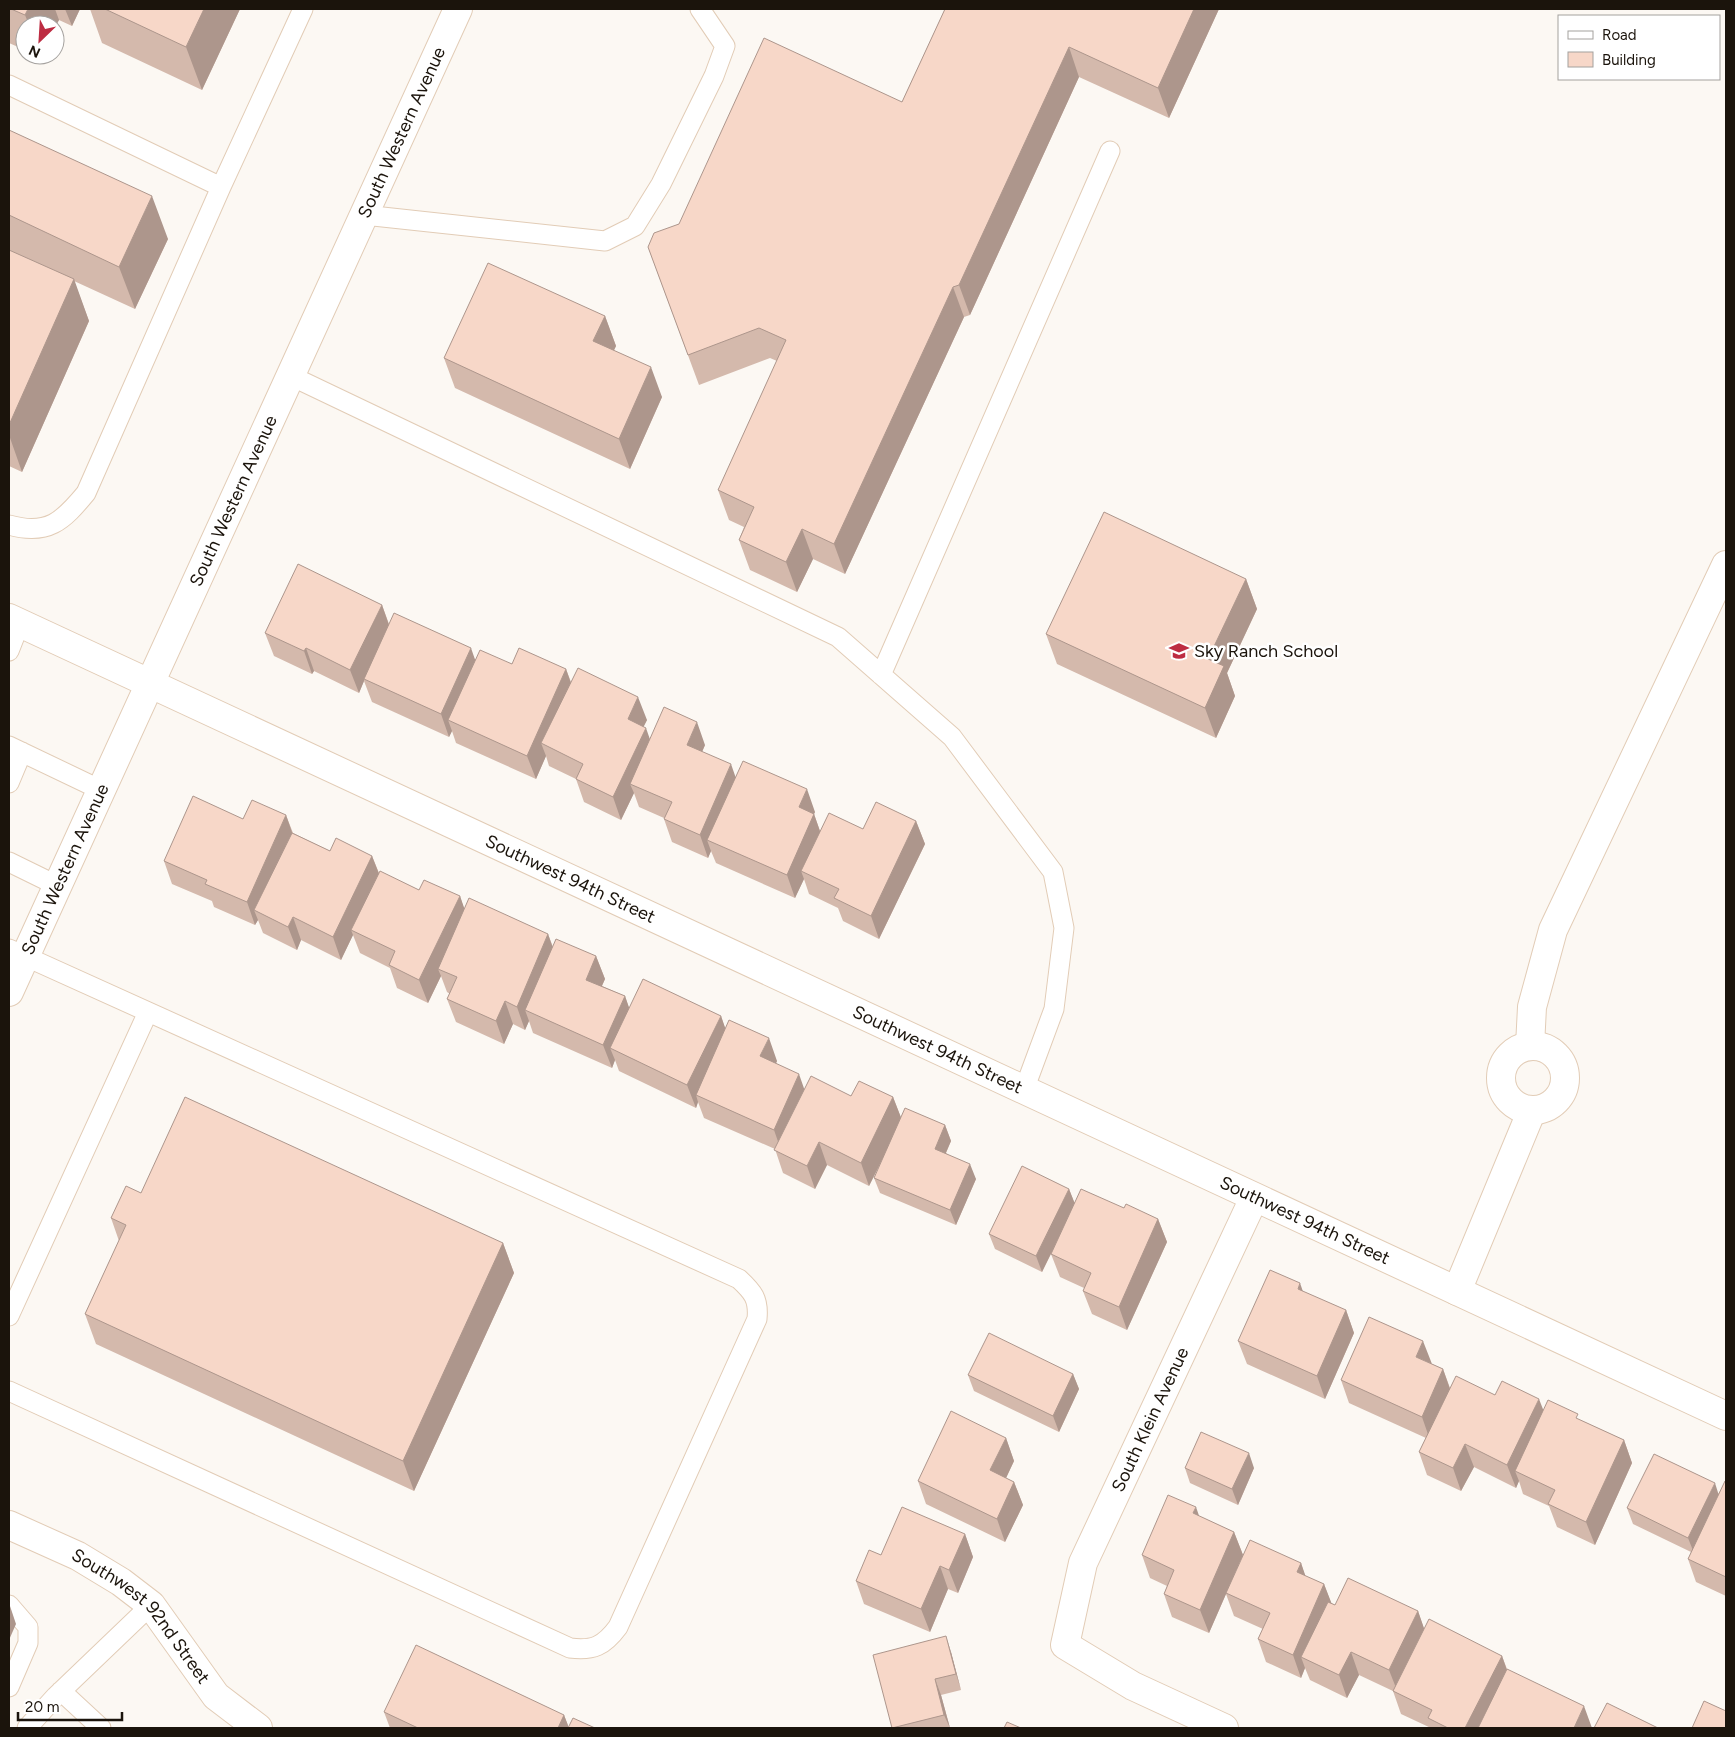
<svg xmlns="http://www.w3.org/2000/svg" width="1735" height="1737" viewBox="0 0 1735 1737" font-family="Figtree,sans-serif">
<rect width="100%" height="100%" fill="#fcf8f3"/>
<g fill="none" stroke-linecap="round" stroke-linejoin="round">
<defs>
<path id="lane" d="M9,85L221,187
M364,215L605,241L635,226L661,184L714,76L725,46L700,9
M291,376L838,637L952,737L1053,872L1064,928L1054,1009L1024,1090
M9,525C48,536 63,521 86,493L221,187L303,9
M9,651L20,623
M881,675L1110,151
M9,746L101,790
M9,783L22,752
M9,862L58,886
M9,949L739,1279C753,1292 759,1299 757,1319L618,1627C604,1646 593,1651 570,1648L9,1391
M9,1316L148,1012
M9,1605L28,1627V1643L9,1687
M61,1691L101,1728
M27,1728L56,1696L151,1605"/>
<g id="street">
<path id="s1" d="M9,618L1726,1416"/>
<circle cx="1533" cy="1078" r="32"/>
<path d="M1530,1046L1532,1007L1553,930L1726,565"/>
<path d="M1457,1291L1532,1110"/>
<path id="s2" d="M9,1525L78,1556L121,1582L151,1605L216,1696L258,1728"/>
<path id="s3" d="M1224,1728L1133,1686L1065,1645L1083,1563L1254,1198"/>
</g>
<g id="secondary">
<path id="s4" d="M9,992L458,9"/>
</g>
</defs>
<use href="#lane" stroke="#e2ccb6" stroke-width="21"/>
<use href="#street" stroke="#e2ccb6" stroke-width="30"/>
<use href="#secondary" stroke="#e2ccb6" stroke-width="30"/>
<use href="#lane" stroke="#fff" stroke-width="19"/>
<use href="#street" stroke="#fff" stroke-width="28"/>
<use href="#secondary" stroke="#fff" stroke-width="28"/>
</g>
<path fill="#d4b9ac" d="M9,9H80L72,26L59,20L55,25H25V50L9,43Z
M90,9H240L202,90L102,43Z
M945,9H1219L1169,118L1079,77L970,315L964,317L845,574L813,559L797,592L750,570L739,540L744,527L729,520L718,490L777,361L770,358L699,385L648,247L679,224L902,102Z
M34,55H42L41,58Z
M9,130L168,239L135,309L74,281L89,321L22,472L9,466Z
M605,316L616,346L614,350L662,397L630,469L455,388L444,358Z
M1246,579L1257,609L1227,673L1235,696L1216,738L1057,664L1046,634Z
M382,605L389,624L475,659L512,664L566,669L571,682L647,720L643,727L650,740L705,745L702,752L735,777L815,812L814,814L820,831L863,829L916,821L925,844L879,939L843,921L838,908L809,894L804,879L795,898L716,863L711,851L708,858L672,842L664,819V818L639,807L634,793L621,820L584,802L576,779L549,766L546,756L536,779L456,743L452,731L449,737L372,702L364,681L359,693L314,671L312,674L274,656L265,633Z
M286,815L293,833L330,851L372,856L379,873L419,890L460,896L464,909L548,934L553,947L596,956L605,979L602,986L625,996L629,1008L721,1016L725,1028L777,1061L776,1063L805,1090L851,1096L893,1097L901,1118L945,1125L951,1141L946,1153L976,1179L956,1225L880,1193L874,1178L885,1154L869,1186L827,1165L815,1189L783,1173L775,1149L704,1118L698,1102L696,1108L619,1071L615,1060L612,1068L533,1033L529,1021L525,1030L513,1024L504,1044L456,1022L447,999L450,994L447,992L441,976L428,1003L397,988L390,968L360,953L353,935L341,960L301,940L297,950L263,933L258,920L255,925L214,907L212,901L172,884L164,861L243,819Z
M1069,1189L1074,1202L1124,1208L1158,1219L1167,1242L1127,1330L1092,1314L1083,1291L1084,1288L1060,1277L1051,1254L1056,1244L1042,1272L995,1249L989,1234Z
M141,1193L503,1243L514,1273L414,1491L96,1344L85,1314L119,1241L111,1218Z
M1346,1310L1354,1333L1325,1399L1247,1364L1238,1341Z
M1432,1364L1443,1369L1450,1388L1495,1395L1543,1410L1580,1420L1624,1440L1632,1463L1595,1545L1557,1527L1549,1506L1523,1494L1519,1481L1516,1488L1474,1467L1461,1491L1427,1475L1419,1452L1426,1438L1349,1403L1341,1380Z
M1073,1374L1079,1389L1059,1432L974,1391L968,1375Z
M1006,1438L1014,1461L1006,1478L1014,1482L1023,1505L1005,1542L926,1504L918,1481Z
M1185,1468H1254L1238,1505L1190,1483Z
M1726,1482V1596L1696,1582L1688,1559L1691,1552L1633,1524L1627,1508L1718,1494Z
M1199,1516L1234,1532L1243,1555L1235,1572L1301,1563L1305,1576L1324,1584L1331,1603L1335,1605L1418,1611L1424,1629L1502,1656L1507,1669L1592,1728H1431L1401,1714L1393,1691L1359,1675L1347,1698L1310,1680L1305,1668L1301,1678L1266,1662L1258,1639L1263,1629L1234,1616L1226,1594L1209,1633L1172,1617L1164,1594L1167,1586L1150,1578L1142,1555Z
M965,1534L973,1557L958,1593L948,1589L930,1632L864,1604L856,1581L881,1555Z
M951,1652L961,1690L941,1695L950,1728H892Z
M384,1712L564,1715L569,1728H595H390Z"/>
<path fill="#ad968c" d="M28,9H55L59,20L55,28V25H29L25,15Z
M65,9H80L72,26Z
M204,9H240L202,90L186,47Z
M1194,9H1219L1169,118L1158,88Z
M1069,47L1079,77L970,315L959,285Z
M152,196L168,239L135,309L119,267Z
M74,279L89,321L22,472L9,435V425Z
M953,287L964,317L845,574L834,544Z
M605,316L616,346L604,371L593,341Z
M651,367L662,397L630,469L619,439Z
M802,529L813,559L797,592L786,562Z
M1246,579L1257,609L1227,673L1235,696L1216,738L1205,708L1208,659Z
M382,605L390,628L364,679V681L359,693L350,670Z
M306,648L314,671L312,674L304,651Z
M471,648L479,671L448,720L452,731L449,737L441,714Z
M566,669L574,692L541,743L546,756L536,779L527,756Z
M638,697L647,720L636,742L628,719Z
M697,722L705,745L695,768L687,745Z
M646,728L654,751L630,784L634,793L621,820L613,797Z
M731,764L739,787L707,840L711,851L708,858L700,835Z
M807,789L815,812L814,814L822,837L801,871L804,879L795,898L787,875L799,807Z
M286,815L294,838L254,910L258,920L255,925L247,902Z
M916,821L925,844L879,939L871,916Z
M372,856L381,879L351,930L353,935L341,960L333,937Z
M460,896L468,919L438,969L441,976L428,1003L419,980Z
M293,917L301,940L297,950L288,927Z
M548,934L556,957L525,1010L529,1021L525,1030L517,1007Z
M596,956L605,979L594,1003L586,980Z
M625,996L633,1019L610,1048L615,1060L612,1068L603,1045Z
M505,1001L513,1024L504,1044L496,1021Z
M721,1016L729,1039L696,1095L698,1102L696,1108L687,1085Z
M769,1038L777,1061L769,1079L760,1056Z
M799,1074L807,1097L782,1153L774,1130Z
M893,1097L902,1120L869,1186L861,1163Z
M945,1125L951,1141L941,1164L935,1149Z
M819,1142L827,1165L815,1189L807,1166Z
M970,1164L976,1179L956,1225L950,1210Z
M1069,1189L1075,1204L1042,1272L1036,1256Z
M1158,1219L1167,1242L1127,1330L1119,1307Z
M503,1243L514,1273L414,1491L403,1461Z
M1300,1283L1308,1306L1298,1289Z
M1346,1310L1354,1333L1325,1399L1317,1376Z
M1423,1341L1432,1364L1416,1357Z
M1443,1369L1451,1392L1430,1440L1422,1417Z
M1073,1374L1079,1389L1059,1432L1053,1416Z
M1539,1399L1548,1422L1515,1471L1519,1481L1516,1488L1507,1465Z
M1006,1438L1014,1461L999,1493L990,1470Z
M1624,1440L1632,1463L1595,1545L1586,1522Z
M1465,1444L1474,1467L1461,1491L1453,1468Z
M1249,1453L1254,1468L1238,1505L1232,1489Z
M1014,1482L1023,1505L1005,1542L997,1519Z
M1715,1483L1720,1499L1694,1553L1688,1538Z
M1196,1507L1204,1530L1193,1513Z
M1234,1532L1243,1555L1209,1633L1200,1610Z
M965,1534L973,1557L958,1593L949,1570Z
M1301,1563L1309,1586L1297,1572Z
M940,1566L948,1589L930,1632L921,1609Z
M1324,1584L1333,1607L1301,1657L1305,1668L1301,1678L1293,1655Z
M9,1603L16,1624L9,1640Z
M1418,1611L1426,1634L1398,1693L1389,1670Z
M946,1636L951,1652L961,1690L956,1674Z
M1351,1652L1359,1675L1347,1698L1339,1675Z
M1502,1656L1510,1679L1485,1728H1465Z
M935,1679L941,1695L950,1728L944,1715Z
M1584,1706L1592,1728H1574Z
M564,1715L569,1728H558Z"/>
<path fill="#f7d7c8" stroke="#ad968c" d="M11,9H28L25,15Z
M105,9H204L186,47Z
M945,9H1194L1158,88L1069,47L959,285L953,287L834,544L802,529L786,562L739,540L754,507L718,490L786,340L759,328L688,355L648,247L654,233L679,224L764,38L902,102Z
M9,130L152,196L119,267L9,215Z
M9,250L74,279L9,425Z
M488,263L605,316L593,341L651,367L619,439L444,358Z
M1104,512L1246,579L1208,659L1224,666L1205,708L1046,634Z
M298,564L382,605L350,670L306,648L304,651L265,633Z
M394,613L471,648L441,714L364,679Z
M519,648L566,669L527,756L448,720L480,650L512,664Z
M578,668L638,697L628,719L646,728L613,797L576,779L583,764L541,743Z
M664,707L697,722L687,745L731,764L700,835L664,819L672,802L630,784Z
M743,761L807,789L799,807L814,814L787,875L707,840Z
M193,796L243,819L252,800L286,815L247,902L205,884L207,880L164,861Z
M876,802L916,821L871,916L834,898L839,889L801,871L829,813L863,829Z
M292,833L330,851L336,838L372,856L333,937L293,917L288,927L254,910Z
M380,871L419,890L424,880L460,896L419,980L389,965L395,951L351,930Z
M469,898L548,934L517,1007L505,1001L496,1021L447,999L457,977L438,969Z
M556,939L596,956L586,980L625,996L603,1045L525,1010Z
M643,979L721,1016L687,1085L610,1048Z
M729,1020L769,1038L760,1056L799,1074L774,1130L696,1095Z
M811,1076L851,1096L859,1081L893,1097L861,1163L819,1142L807,1166L774,1150Z
M185,1097L503,1243L403,1461L85,1314L126,1225L111,1218L126,1186L141,1193Z
M905,1108L945,1125L935,1149L970,1164L950,1210L874,1178Z
M1022,1166L1069,1189L1036,1256L989,1234Z
M1081,1189L1124,1208L1126,1204L1158,1219L1119,1307L1083,1291L1091,1273L1051,1254Z
M1270,1270L1300,1283L1298,1289L1346,1310L1317,1376L1238,1341Z
M1369,1317L1423,1341L1416,1357L1443,1369L1422,1417L1341,1380Z
M989,1333L1073,1374L1053,1416L968,1375Z
M1456,1376L1495,1395L1502,1381L1539,1399L1507,1465L1465,1444L1453,1468L1419,1452Z
M1548,1400L1578,1414L1576,1418L1624,1440L1586,1522L1548,1504L1555,1490L1515,1471Z
M951,1411L1006,1438L990,1470L1014,1482L997,1519L918,1481Z
M1201,1432L1249,1453L1232,1489L1185,1468Z
M1654,1454L1715,1483L1688,1538L1627,1508Z
M1725,1481L1726,1482V1577L1688,1559Z
M1168,1495L1196,1507L1193,1513L1234,1532L1200,1610L1164,1594L1174,1570L1142,1555Z
M902,1507L965,1534L949,1570L940,1566L921,1609L856,1581L869,1550L881,1555Z
M1250,1540L1301,1563L1297,1572L1324,1584L1293,1655L1258,1639L1270,1613L1226,1593Z
M1348,1578L1418,1611L1389,1670L1351,1652L1339,1675L1301,1657L1328,1602L1335,1605Z
M1429,1619L1502,1656L1465,1728H1448L1428,1718L1432,1710L1393,1691Z
M946,1636L956,1674L935,1679L944,1715L892,1728L873,1655Z
M416,1645L564,1715L558,1728H418L384,1712Z
M1507,1669L1584,1706L1574,1728H1478Z
M1704,1701L1726,1711V1728H1692Z
M1607,1703L1658,1728H1594Z
M573,1718L595,1728H568Z
M1007,1722L1021,1728H1004Z"/>
<defs>
<symbol id="school-bare" viewBox="-9 -9 18 18"><path d="M0-5L7-2L0 1L-7-2ZM-4 1L0 2.5L4 1V4Q0 6-4 4Z" fill="#bd2c42" stroke="#fff" stroke-width="2.5" paint-order="stroke"/></symbol>
</defs>
<g fill-rule="evenodd">
<use href="#school-bare" x="1165" y="637" width="28" height="28"/>
</g>
<g text-anchor="middle" stroke-width="5" stroke-linejoin="round" paint-order="stroke">
<g font-size="18" fill="#1b140c" stroke="#fff">
<text dy="6" stroke="none"><textPath href="#s4" startOffset="945">South Western Avenue</textPath></text>
<text dy="6" stroke="none"><textPath href="#s4" startOffset="540">South Western Avenue</textPath></text>
<text dy="6" stroke="none"><textPath href="#s4" startOffset="135">South Western Avenue</textPath></text>
<text dy="6" stroke="none"><textPath href="#s1" startOffset="619">Southwest 94th Street</textPath></text>
<text dy="6" stroke="none"><textPath href="#s1" startOffset="1024">Southwest 94th Street</textPath></text>
<text dy="6" stroke="none"><textPath href="#s1" startOffset="1429">Southwest 94th Street</textPath></text>
<text dy="6" stroke="none"><textPath href="#s3" startOffset="422">South Klein Avenue</textPath></text>
<text dy="6" stroke="none"><textPath href="#s2" startOffset="164">Southwest 92nd Street</textPath></text>
</g>
<g font-size="18" fill="#1b140c" stroke="#fff" text-anchor="start">
<text x="1194" y="657">Sky Ranch School</text>
</g>
</g>
<rect width="1735" height="1737" fill="none" stroke="#1b140c" stroke-width="20"/>
<rect x="1558" y="15" width="162" height="65" fill="#ffffff" stroke="#a4a19e"/>
<rect x="1568" y="31" width="25" height="8" fill="#ffffff" stroke="#a4a19e"/>
<text x="1602" y="40" font-size="15" fill="#1b140c">Road</text>
<rect x="1568" y="52" width="25" height="15" fill="#f7d7c8" stroke="#a4a19e"/>
<text x="1602" y="65" font-size="15" fill="#1b140c">Building</text>
<g transform="translate(40 40) rotate(205)"><circle r="24" fill="#ffffff" stroke="#a4a19e"/>
<path d="M0-4L9 19L0 12L-9 19Z" fill="#bd2c42"/>
<text y="-8" font-size="14" font-weight="bold" text-anchor="middle" fill="#1b140c">N</text>
</g>
<path d="M18 1712v8h104v-8" fill="none" stroke="#1b140c" stroke-width="2.5"/>
<text x="25" y="1712" font-size="15" fill="#1b140c" stroke="#ffffff" stroke-width="4" paint-order="stroke">20 m</text>
</svg>
